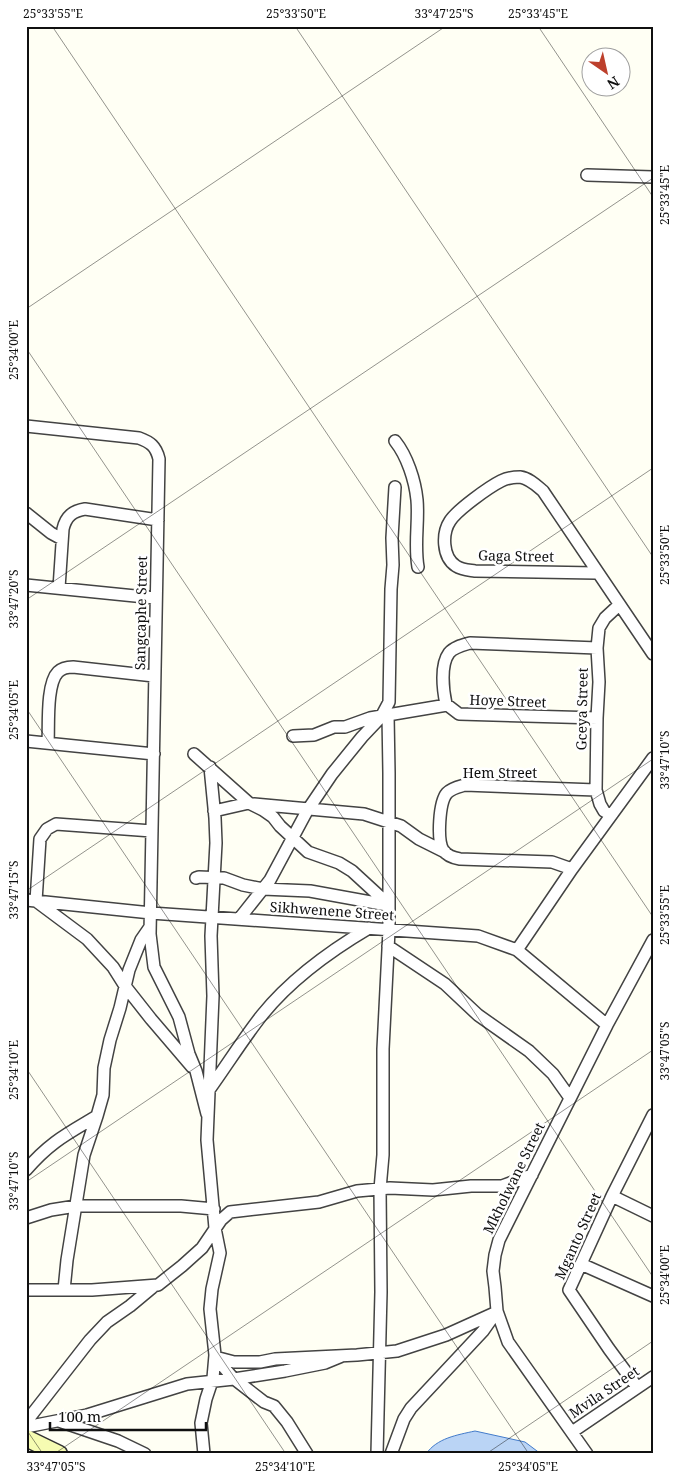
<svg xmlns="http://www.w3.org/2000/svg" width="679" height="1480" viewBox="0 0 679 1480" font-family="'Noto Serif',serif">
<rect width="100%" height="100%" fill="#fffff4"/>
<path fill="#bad4f5" stroke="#437bca" d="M475,1431L525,1442L541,1454H426C437,1438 457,1435 475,1431Z"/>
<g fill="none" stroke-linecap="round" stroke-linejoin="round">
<defs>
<path id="street" d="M587,175L653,177
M26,426L139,438C150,442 156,446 159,459L150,934L154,967L179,1017L189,1054L196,1071L207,1114
M395,441C407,456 415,480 417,500C419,522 414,544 418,567
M26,513L51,533L62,539
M596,573L475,571C468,570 462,570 456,566C442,557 442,533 450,521C457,510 489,487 501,481C507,478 514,477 520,477C529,478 536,485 543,491L653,654
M26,585L155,598
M59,588L63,529C66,516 73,511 85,509L158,520
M597,718L459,714L446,704C443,690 440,665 449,653C454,647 463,645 470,643L597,648
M293,736L314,735L334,727H345L370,718L447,705
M26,741L154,754
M48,743C49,726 46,684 58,672C62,668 67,667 73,667L154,676
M194,754L249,803L263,810L273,817L280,826L308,852L339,863L352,871L389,905
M254,804L364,814L401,826L419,839L445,852
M214,811L249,803
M611,815L604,811L600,804L596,790L597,718L599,682L597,648L599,628L605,618L619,605
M152,831L56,824L47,829L40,839L36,901L87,939L113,967L125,986L151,1019L192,1067
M572,869L552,862L460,859C454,858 447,856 443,850C437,840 439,802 447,793C452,788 458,787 465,785L596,790
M196,878L199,877L224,878L243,885L263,889L310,891L387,905
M26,900L151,913L478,936L517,950L607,1025
M239,919L270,880L307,811L332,774L362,737L381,717L389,702L391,589L393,565L392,538L395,487
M388,946L445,984L478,1015L529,1051L553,1074L570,1098
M517,950L572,869L653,758
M209,1090C227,1065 243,1039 262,1015C291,979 330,951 369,928
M26,1170C50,1142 67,1134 97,1116L103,1095L104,1068L110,1040L120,1008L129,970L141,940L150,927
M612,1196L653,1216
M26,1218L51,1210L76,1206H181L214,1209
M581,1264L653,1296
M26,1290H92L158,1285L182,1266L202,1248L221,1220L230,1212L319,1202L357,1191L390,1188L433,1190L471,1186H502L532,1175
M64,1290L67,1260L84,1155L97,1116
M215,1357L234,1362H260L275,1359L357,1355L397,1351L446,1335L497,1312
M215,1357L233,1378L264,1402L274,1406L287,1422L307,1454
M637,1387L609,1349L569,1290L612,1196L653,1115
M59,1421L118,1441L145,1454
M26,1422L90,1340L107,1322L130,1306L154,1286
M26,1427L87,1415L187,1384L234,1379L285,1371L325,1363L342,1356
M572,1432L653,1377
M204,1454L201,1423L206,1399L213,1378L215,1355L210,1309L212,1289L220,1253L215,1228L207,1140L213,996L211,936L216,843L215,818L210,767
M377,1454L381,1292L380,1189L383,1155V1049L389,930V773L388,715
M391,1454L404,1419L411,1408L483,1331L495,1314
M587,1454L508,1342L497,1311L495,1287L493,1271L495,1255L499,1240L607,1025L653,940"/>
<path id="secondary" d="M26,1438L59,1454"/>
</defs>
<use href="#street" stroke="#434343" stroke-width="14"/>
<use href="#secondary" stroke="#323232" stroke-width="19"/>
<use href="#street" stroke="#fff" stroke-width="11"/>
<use href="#secondary" stroke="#f6fcb2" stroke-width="16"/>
</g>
<path fill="none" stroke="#101010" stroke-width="1" stroke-opacity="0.45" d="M52,26L653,917M295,26L653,557M538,26L653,197M26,309L446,26M26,348L653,1277M26,600L653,178M26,708L529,1454M26,891L653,468M26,1068L286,1454M26,1182L653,759M26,1429L43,1454M54,1454L653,1050M486,1454L653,1341"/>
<g text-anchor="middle" stroke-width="5" stroke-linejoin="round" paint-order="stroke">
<g font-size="14" fill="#101010" stroke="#fff">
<text transform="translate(516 556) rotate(1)" y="5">Gaga Street</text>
<text transform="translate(141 613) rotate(-89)" y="5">Sangcaphe Street</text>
<text transform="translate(508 701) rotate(2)" y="5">Hoye Street</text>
<text transform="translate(582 709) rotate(-89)" y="5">Gceya Street</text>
<text x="500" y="778">Hem Street</text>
<text transform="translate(332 911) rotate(4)" y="5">Sikhwenene Street</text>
<text transform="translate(514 1178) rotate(-64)" y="5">Mkholwane Street</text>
<text transform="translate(578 1236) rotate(-66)" y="5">Mganto Street</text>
<text transform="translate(604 1392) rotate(-34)" y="5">Mvila Street</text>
</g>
</g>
<rect width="679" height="1480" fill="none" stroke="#ffffff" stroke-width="55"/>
<g transform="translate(606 72) rotate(146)"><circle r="24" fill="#ffffff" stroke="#9f9f9f"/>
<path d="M0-4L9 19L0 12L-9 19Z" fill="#bd402c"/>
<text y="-8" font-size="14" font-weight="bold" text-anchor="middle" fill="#101010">N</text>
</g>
<path d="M50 1422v8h156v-8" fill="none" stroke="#101010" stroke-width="2.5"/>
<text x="58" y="1422" font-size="15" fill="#101010" stroke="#ffffff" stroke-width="4" paint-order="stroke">100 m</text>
<rect x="28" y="28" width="624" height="1424" fill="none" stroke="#101010" stroke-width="2"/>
<g font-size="12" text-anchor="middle" fill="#101010">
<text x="53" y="18">25°33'55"E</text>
<text x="296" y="18">25°33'50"E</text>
<text x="444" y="18">33°47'25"S</text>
<text x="538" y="18">25°33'45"E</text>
<text transform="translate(665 195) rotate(-90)" y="4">25°33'45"E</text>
<text transform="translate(14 350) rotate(-90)" y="4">25°34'00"E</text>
<text transform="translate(665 555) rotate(-90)" y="4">25°33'50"E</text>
<text transform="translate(14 599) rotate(-90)" y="4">33°47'20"S</text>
<text transform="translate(14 710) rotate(-90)" y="4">25°34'05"E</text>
<text transform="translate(665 760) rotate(-90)" y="4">33°47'10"S</text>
<text transform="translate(14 890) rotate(-90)" y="4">33°47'15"S</text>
<text transform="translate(665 915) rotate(-90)" y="4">25°33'55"E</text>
<text transform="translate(665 1051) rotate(-90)" y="4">33°47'05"S</text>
<text transform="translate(14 1070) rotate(-90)" y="4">25°34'10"E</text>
<text transform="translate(14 1181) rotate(-90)" y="4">33°47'10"S</text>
<text transform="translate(665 1275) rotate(-90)" y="4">25°34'00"E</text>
<text x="56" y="1471">33°47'05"S</text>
<text x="285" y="1471">25°34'10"E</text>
<text x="528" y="1471">25°34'05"E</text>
</g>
</svg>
